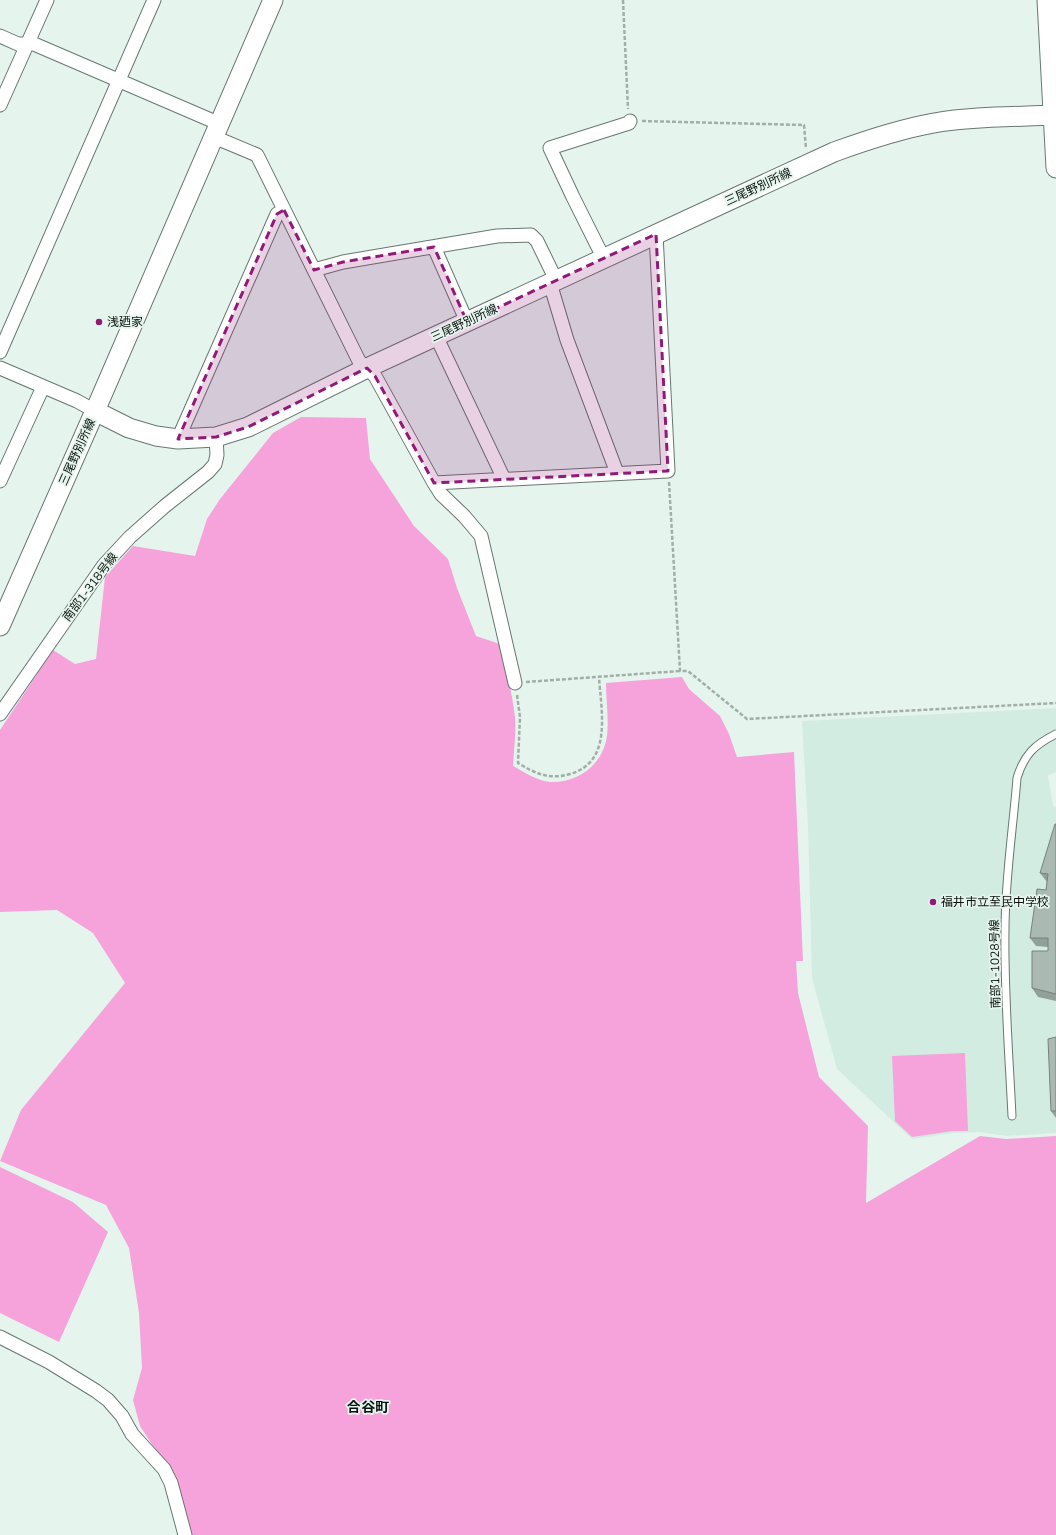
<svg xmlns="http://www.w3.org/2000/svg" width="1056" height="1535" viewBox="0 0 1056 1535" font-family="Mulish,'Noto Sans JP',sans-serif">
<rect width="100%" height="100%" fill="#e5f5ee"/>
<path fill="#d3ece2" d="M1056,708V772L1048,775L1053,806L1056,807V1133L1006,1136L980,1132L954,1133L912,1139L837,1069L812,978L808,827L802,721Z"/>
<path fill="#f6a3dc" d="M301,417L366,418L370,459L414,526L448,559L457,588L476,636L500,644C506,668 512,692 515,717C516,733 514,750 513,766C524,772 538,781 550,782C579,783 603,764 607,736C609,719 606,700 606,683L682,677L689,689L720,716L729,734L737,757L794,752L803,961H796L798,993L819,1077L868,1126L866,1203L980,1136L1006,1139L1056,1136V1535H190L170,1467L153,1446L140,1426L133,1400L142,1368L139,1313L129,1248L106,1205L0,1161L21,1110L125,983L93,933L57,910L0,912V730L53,650L75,664L96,659L105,577L133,546L195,556L207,519L220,499L273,433Z
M965,1053L968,1131H953L912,1137L895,1121L892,1056Z
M0,1167L73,1202L108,1232L59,1342L0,1313Z"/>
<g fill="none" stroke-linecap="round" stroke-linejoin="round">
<defs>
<path id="lane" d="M1012,1116C1009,1054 1004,992 1005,930C1005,879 1013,829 1017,778C1024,755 1034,745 1056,734"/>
<path id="street" d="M0,36L18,44H34L220,124
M0,105L47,0
M214,137L257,155L359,361L375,376L434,483L668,471L656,234
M434,247L467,322
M604,259L573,197L550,148L629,123L630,121
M314,270L343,262L497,236L531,235L537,241L556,280
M550,283L567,340L617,473
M436,336L504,479
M0,352L154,0
M0,368L77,401L95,411
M178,439L277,214L284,210
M0,481L43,387
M434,483L441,494L464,516L481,536L515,683
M0,714L104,565L130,537L165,506L208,472L215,464L217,455L216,437
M0,1337L49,1362L96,1391L108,1400L122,1416L132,1434L164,1469L171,1483L185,1535"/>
<path id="secondary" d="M1047,0L1056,168
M95,411L129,428L156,436L178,439L216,437L248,427L367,368L834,152C867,140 900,129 934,123C974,116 1016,117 1056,115
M0,626L95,411L273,0"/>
</defs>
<use href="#lane" stroke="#687771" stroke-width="9"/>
<use href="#street" stroke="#687771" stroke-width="15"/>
<use href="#secondary" stroke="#687771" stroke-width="21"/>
<path stroke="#a2afa9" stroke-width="2.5" stroke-dasharray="4 2" stroke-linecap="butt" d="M623,0L628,109
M642,121L804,125L806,149
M669,482L680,671H688L747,719L1056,703
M526,682L680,671
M517,695L520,717L518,763C536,774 550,780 570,774C613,762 601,711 599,677"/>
<use href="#lane" stroke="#fff" stroke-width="7"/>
<use href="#street" stroke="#fff" stroke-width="13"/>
<use href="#secondary" stroke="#fff" stroke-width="19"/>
</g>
<path fill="#92a09a" d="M1056,824V1001L1038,997L1032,988L1048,951V947L1036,946L1030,938L1046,890L1047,882L1040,873Z
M1056,1037V1118L1051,1111Z"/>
<path fill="#aabab3" stroke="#77827d" d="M1055,824H1056V994L1032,988V951H1048V938H1030L1037,889L1046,890L1048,874L1040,873Z
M1056,1037V1111H1051L1048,1039Z"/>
<path fill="#911a78" fill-opacity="0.2" stroke="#911a78" stroke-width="3" stroke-dasharray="8 5" stroke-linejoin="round" d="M284,210L314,270L343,262L434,247L467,322L656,234L668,471L434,483L375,376L367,368L248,427L216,437L178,439L277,214Z"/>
<g fill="#911a78" stroke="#e5f5ee" stroke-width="1.5">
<circle cx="99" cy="322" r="4"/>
<circle cx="933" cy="902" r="4"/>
</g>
<g text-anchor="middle" stroke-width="3.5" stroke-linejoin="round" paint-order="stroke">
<g font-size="12" fill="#0b110f" stroke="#e5f5ee">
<text transform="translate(758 187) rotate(-25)" y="4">三尾野別所線</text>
<text transform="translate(464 323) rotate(-25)" y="4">三尾野別所線</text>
<text transform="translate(77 452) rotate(-66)" y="4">三尾野別所線</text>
<text transform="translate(90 587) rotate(-53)" y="4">南部1-318号線</text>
<text transform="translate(995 964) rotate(-91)" y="4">南部1-1028号線</text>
</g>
<g font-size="12" fill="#0b110f" stroke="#e5f5ee" text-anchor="start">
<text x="107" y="326">浅廼家</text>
<text x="941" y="906">福井市立至民中学校</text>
</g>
<g font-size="14" font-weight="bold" fill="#0b110f" stroke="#e5f5ee">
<text x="368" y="1412">合谷町</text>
</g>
</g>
</svg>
